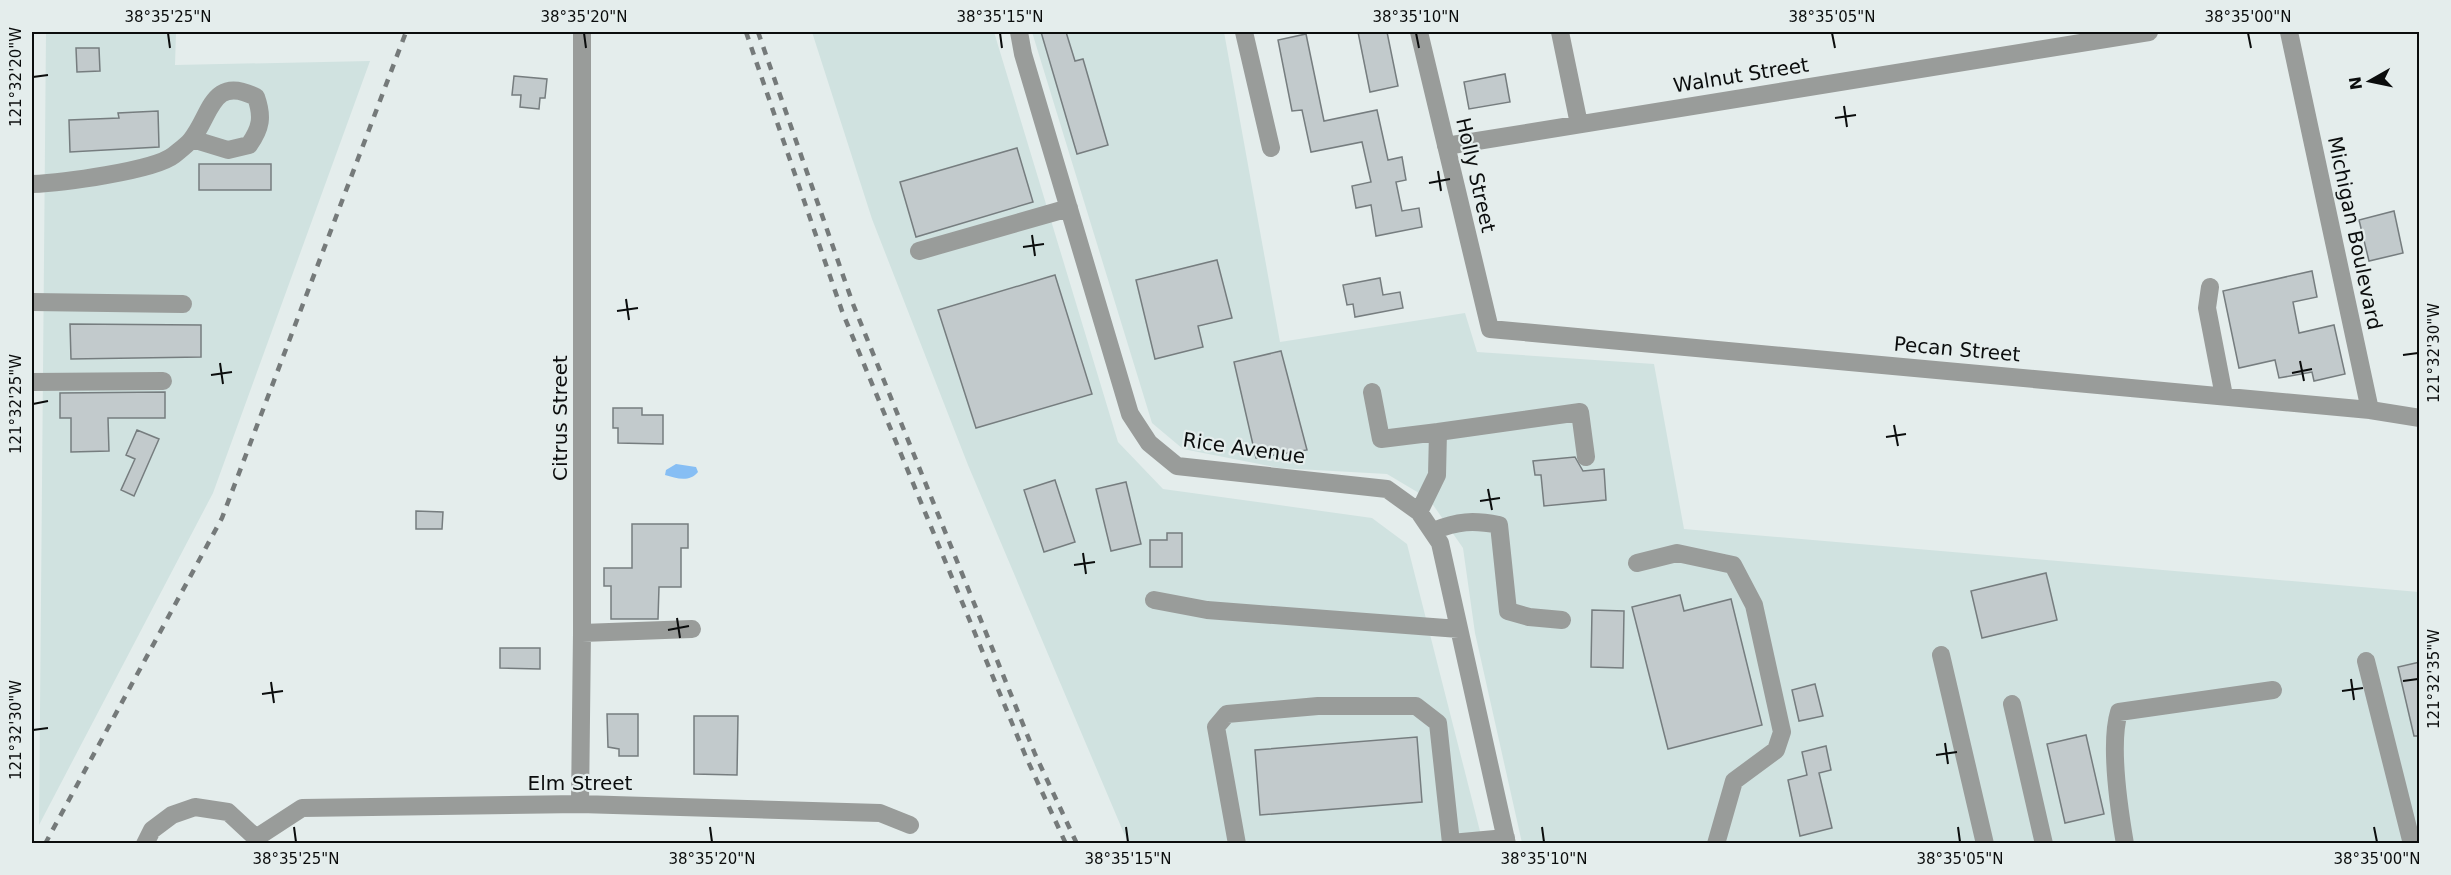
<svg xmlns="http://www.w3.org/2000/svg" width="2451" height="875" viewBox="0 0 2451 875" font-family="'DejaVu Sans',sans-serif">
<rect width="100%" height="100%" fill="#e4edec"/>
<path fill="#d0e2e0" d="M46,32H176L175,65L370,61L213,493L39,825Z
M812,32H994L1118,442L1163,489L1372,518L1407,544L1483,843H1128L968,465L872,219Z
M1032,32H1224L1280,342L1465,313L1477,352L1654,364L1684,529L2419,592V843H1522L1475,633L1463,548L1429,499L1387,474L1279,468L1183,449L1152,423Z"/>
<path fill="#86bef4" d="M676,464L696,467L698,472C689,483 676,478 665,475L666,470Z"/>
<path fill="#c2cacc" stroke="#767d7f" stroke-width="1.5" d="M1041,32H1066L1075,61L1083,59L1108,145L1077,154Z
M1358,32H1387L1398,86L1370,92Z
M1306,34L1324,121L1377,110L1388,160L1402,157L1406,180L1396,182L1402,211L1419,208L1422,227L1376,236L1371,205L1356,208L1352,186L1371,182L1362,142L1311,152L1302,110L1292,111L1278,40Z
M76,48H99L100,71L77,72Z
M1505,74L1510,102L1469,109L1464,82Z
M514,76L547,79L545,98H540L539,109L520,107L521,95H512Z
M158,111L159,147L70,152L69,120L119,118L118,113Z
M1017,148L1033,202L916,237L900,182Z
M199,164H271V190H199Z
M2394,211L2403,253L2369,261L2359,220Z
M1217,260L1232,318L1198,326L1203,347L1155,359L1136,280Z
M2312,271L2317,297L2293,302L2299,333L2334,325L2345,374L2314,381L2312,372L2279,378L2275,360L2239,368L2223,291Z
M1055,275L1092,394L976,428L938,310Z
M1380,278L1383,295L1400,292L1403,308L1355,317L1353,304L1347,305L1343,285Z
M70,324L201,325V357L71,359Z
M1281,351L1307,450L1256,458L1234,362Z
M165,392V418H108L109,451L71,452V418H60V393Z
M613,408H642V415H663V444L618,443V428H613Z
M137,430L159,439L134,496L121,490L135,459L126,455Z
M1575,457L1583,471L1604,469L1606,500L1544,506L1541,475H1535L1533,461Z
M1055,480L1075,542L1044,552L1024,490Z
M1126,482L1141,544L1111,551L1096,489Z
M416,511L443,512L442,529H416Z
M632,524H688V548H681V587H659L658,619H611V586H604V568H632Z
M1167,533H1182V567H1150V540H1167Z
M2046,573L2057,620L1982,638L1971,591Z
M1680,595L1684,611L1731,599L1762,725L1668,749L1632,607Z
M1592,610L1624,611L1623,668L1591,667Z
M500,648H540V669L500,668Z
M2420,662V736H2414L2398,667Z
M1815,684L1823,716L1799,721L1792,690Z
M607,714H638V756H619V749L608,747Z
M694,716H738L737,775L694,774Z
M2086,735L2104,814L2065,823L2047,744Z
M1417,737L1422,802L1260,815L1255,750Z
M1826,746L1831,770L1819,773L1832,828L1800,836L1788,780L1807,775L1802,752Z"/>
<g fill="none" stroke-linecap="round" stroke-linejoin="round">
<path stroke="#999c9a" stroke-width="18" d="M1019,32L1023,54L1130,414L1149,443L1177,466L1387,489L1419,512L1440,543L1507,844
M1244,32L1271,148
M1419,32L1490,329L2370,410L2420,418
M1560,32L1579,124
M2289,32L2370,410
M1446,146L2149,32
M32,184C60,183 154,171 174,155C180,150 187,145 191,140C211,116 211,74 256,97C263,117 261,128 249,145L228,150L192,139
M919,251L1069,208
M2210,287L2207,308L2224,396
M32,302L183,304
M32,382L163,381
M1372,392L1381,439L1438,432L1437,475L1419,512
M1438,432L1580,412L1586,457
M1433,531C1458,521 1473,520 1499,525L1508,611L1529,617L1562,620
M1637,563L1677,553L1733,565L1754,605L1782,732L1776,750L1734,781L1716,844
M1154,600L1207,610L1459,629
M582,633L692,629
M1941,655L1985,844
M2366,661L2412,844
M2012,704L2044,844
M580,804L582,633V32
M145,844L152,830L172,815L195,807L228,812L256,838L302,808L580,804L880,813L910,825
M1237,844L1216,727L1227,714L1318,706H1416L1438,723L1451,843L1506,838
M2125,844C2119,809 2109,745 2119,712L2273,690"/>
<path stroke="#757a7a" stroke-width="4.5" stroke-dasharray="8 8" stroke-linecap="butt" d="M746,32L842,311L1026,757L1066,844
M758,32L853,304L1035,754L1077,844
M45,844L222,518L406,32"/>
</g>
<path fill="none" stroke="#0b0d0d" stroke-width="2" d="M168,33L170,48M584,33L586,48M1000,33L1002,48M1416,33L1419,48M1832,33L1835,48M2248,33L2251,48M33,77L48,75M1844,106L1847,127M1835,118L1856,115M1438,171L1441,191M1429,183L1450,179M1032,235L1035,256M1023,247L1044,244M626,299L629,320M617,311L638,308M2403,355L2418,353M2300,361L2304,381M220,363L223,384M2292,373L2312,369M211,375L232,372M33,404L48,401M1894,425L1898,446M1886,437L1906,434M1488,489L1492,510M1480,501L1500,498M1083,553L1086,574M1074,565L1095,562M677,618L680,638M668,630L689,626M2351,679L2354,700M2403,681L2418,679M271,682L274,703M2342,691L2363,688M262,694L283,691M33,730L48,728M1945,743L1948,764M1936,755L1957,752M294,827L296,842M710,827L712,842M1126,827L1128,842M1542,827L1544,842M1958,827L1960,842M2374,827L2377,842"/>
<g text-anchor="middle" stroke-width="4.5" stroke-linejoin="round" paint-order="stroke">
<g font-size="20" fill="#0b0d0d" stroke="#e4edec">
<text transform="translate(1741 75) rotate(-9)" y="7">Walnut Street</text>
<text transform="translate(1476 175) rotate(77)" y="7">Holly Street</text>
<text transform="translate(2355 233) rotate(78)" y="7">Michigan Boulevard</text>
<text transform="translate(1957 349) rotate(5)" y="7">Pecan Street</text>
<text transform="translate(560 418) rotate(-90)" y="7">Citrus Street</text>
<text transform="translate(1244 448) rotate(8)" y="7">Rice Avenue</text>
<text x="580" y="790">Elm Street</text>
</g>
</g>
<rect width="2451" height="875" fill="none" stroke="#e4edec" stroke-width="66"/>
<g transform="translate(2370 81) rotate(261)" stroke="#e4edec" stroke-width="4.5" paint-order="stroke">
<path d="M0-4.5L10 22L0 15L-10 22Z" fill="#0b0d0d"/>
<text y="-9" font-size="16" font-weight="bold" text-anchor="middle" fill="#0b0d0d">N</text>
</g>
<rect x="33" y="33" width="2385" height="809" fill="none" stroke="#0b0d0d" stroke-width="2"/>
<g font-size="15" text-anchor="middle" fill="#0b0d0d">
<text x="168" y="22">38°35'25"N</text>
<text x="584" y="22">38°35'20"N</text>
<text x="1000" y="22">38°35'15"N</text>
<text x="1416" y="22">38°35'10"N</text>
<text x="1832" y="22">38°35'05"N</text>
<text x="2248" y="22">38°35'00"N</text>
<text transform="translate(16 77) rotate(-90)" y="5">121°32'20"W</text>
<text transform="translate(2434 353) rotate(-90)" y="5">121°32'30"W</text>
<text transform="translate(16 404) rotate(-90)" y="5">121°32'25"W</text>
<text transform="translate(2434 679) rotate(-90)" y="5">121°32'35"W</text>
<text transform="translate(16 730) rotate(-90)" y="5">121°32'30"W</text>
<text x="296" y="864">38°35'25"N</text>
<text x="712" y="864">38°35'20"N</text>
<text x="1128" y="864">38°35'15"N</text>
<text x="1544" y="864">38°35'10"N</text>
<text x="1960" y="864">38°35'05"N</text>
<text x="2377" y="864">38°35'00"N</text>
</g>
</svg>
